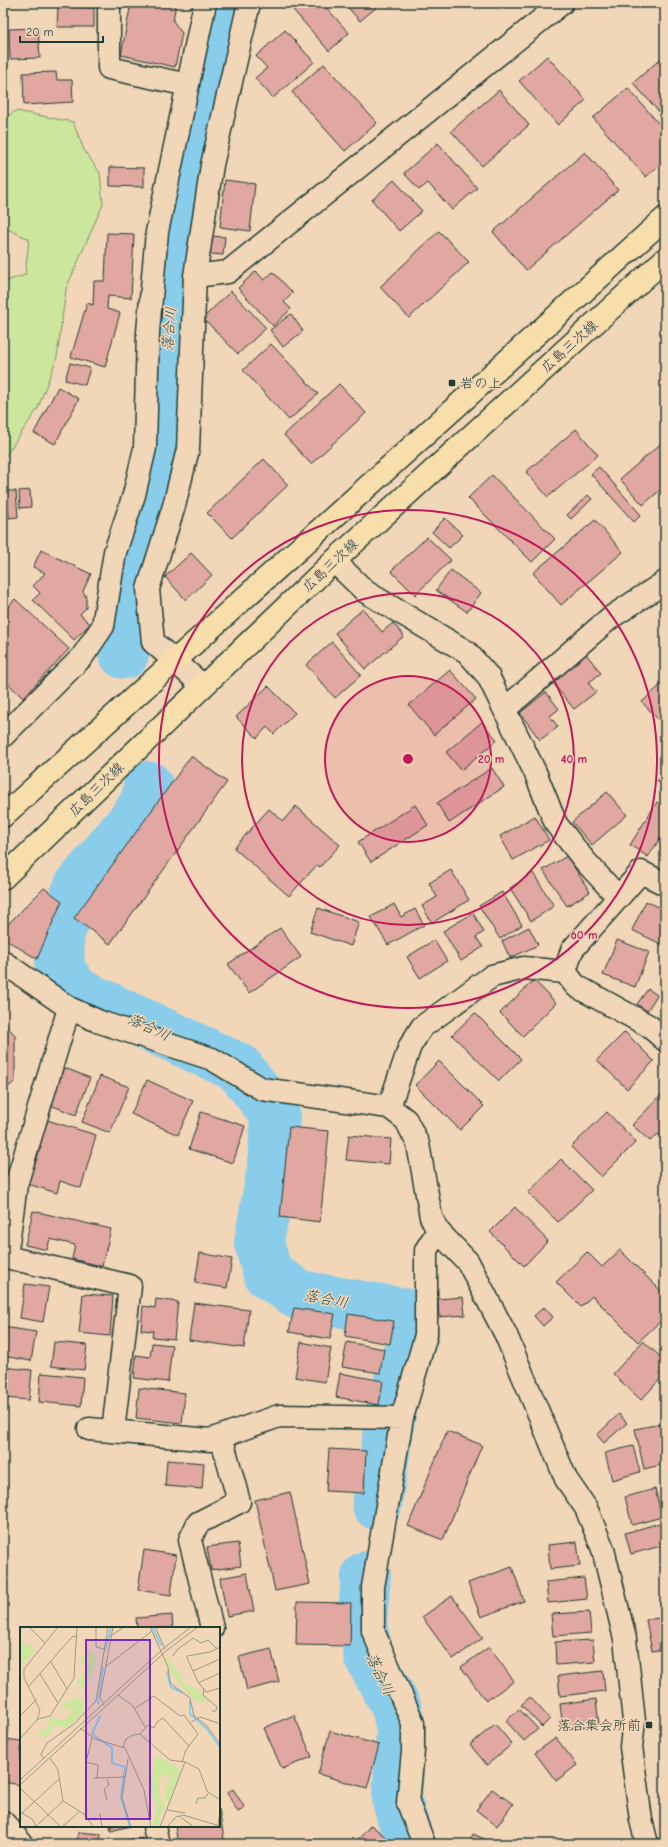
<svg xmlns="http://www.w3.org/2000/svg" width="668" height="1847" viewBox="0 0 668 1847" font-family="'Comic Neue','Klee One',sans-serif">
<rect width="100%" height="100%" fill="#f2d6b8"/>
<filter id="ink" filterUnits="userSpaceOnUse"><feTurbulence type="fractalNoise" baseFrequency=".025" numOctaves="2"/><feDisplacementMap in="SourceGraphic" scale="8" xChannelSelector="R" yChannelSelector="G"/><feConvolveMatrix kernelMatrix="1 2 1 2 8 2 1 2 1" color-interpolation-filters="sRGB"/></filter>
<g filter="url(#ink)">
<path fill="#cce69d" stroke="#769268" d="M16,111L73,122L84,150L100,173L103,204L66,289L57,357L38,408L3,460V282L25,275L29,239L3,227V118Z"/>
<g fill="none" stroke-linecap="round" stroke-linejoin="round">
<path stroke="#8acdeb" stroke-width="50" d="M124,654L123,594L134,554L164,464L167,348L177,242L195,137L225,3
M148,786L146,801L134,819L79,886L59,935L60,970L76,992L239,1068L275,1115L273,1162L259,1243L268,1274L299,1295L409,1314L414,1333L393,1400L377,1505
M366,1576L362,1623L369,1657L396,1706L401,1731L397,1801L410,1844"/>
</g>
<path fill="#e1a7a1" stroke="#1f3d34" d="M131,3H176L173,21L182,33L175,67L121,55Z
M287,3H322L349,33L329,51Z
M344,3H375L378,6L360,21Z
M58,7L94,8V27H57Z
M38,28L40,58L10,59L9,29Z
M285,30L314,62L273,98L255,78L267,68L256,56Z
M665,55V114L663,116L633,83Z
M547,56L586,100L558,125L519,81Z
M324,64L377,123L345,151L292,92Z
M56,72L57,80H72L73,102L24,105L23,73Z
M628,88L665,131V160L646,177L593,118Z
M499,90L529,125L482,166L451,131Z
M438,143L477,188L452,210L428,183L419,190L404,173Z
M585,152L618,190L526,270L493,232Z
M110,167L144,168V187L110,186Z
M225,180L255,184L250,231L220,227Z
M394,180L422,211L399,231L372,200Z
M439,231L469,262L409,318L380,287Z
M107,233L134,234L131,298L108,296L107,309L120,313L105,367L71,357L87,303L93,305L94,281H105Z
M211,236L225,237L223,255L210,254Z
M256,271L264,280L273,272L293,293L284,302L291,309L273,326L238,288Z
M231,291L266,328L238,354L203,318Z
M291,314L303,331L283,347L270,330Z
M271,344L318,394L289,420L243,370Z
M70,363L90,368L85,385L65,380Z
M339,384L366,413L311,464L284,435Z
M58,387L79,399L55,444L34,433Z
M576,429L598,455L548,497L526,472Z
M665,440V486L643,505L620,479Z
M264,459L288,485L232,538L207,513Z
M599,467L641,515L634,522L591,474Z
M492,475L555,539L532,562L468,498Z
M30,490L31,507L20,508L19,491Z
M7,491H16L18,517L9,518Z
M588,495L592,499L571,519L567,515Z
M445,518L463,535L449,548L432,532Z
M595,520L623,552L561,605L533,573Z
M427,537L451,560L415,595L391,571Z
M41,550L91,574L83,591L86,597V608L80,614L90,624L74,640L33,600L40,593L33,586L45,573L33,567Z
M191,553L212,575L186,600L165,577Z
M451,570L481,593L467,612L436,590Z
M15,599L69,649L23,698L3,679V650L10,643L3,636V613Z
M363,609L382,632L393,623L404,636L365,669L335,633Z
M332,642L361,675L335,698L306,665Z
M586,654L601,673L588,683L596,692L574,709L552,682Z
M450,670L476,699L434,735L409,705Z
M665,681V725L664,726L642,702Z
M268,686L295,713L274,734L267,727L257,738L236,717Z
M546,692L559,709L550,716L558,727L540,740L520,713Z
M482,722L497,740L461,770L446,752Z
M191,756L227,782L110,944L74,918Z
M492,768L504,787L449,823L437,803Z
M665,770V786L657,781Z
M607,792L627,815L592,845L572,822Z
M657,802L665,808V831L648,857L630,845Z
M415,805L428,825L371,862L358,842Z
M296,806L340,845L320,867L317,865L289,896L234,848L269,809L283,821Z
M535,816L549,840L513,860L500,836Z
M567,856L590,892L567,906L543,870Z
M451,870L469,900L432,923L422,906L437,897L429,883Z
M533,873L554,906L531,921L510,888Z
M44,888L62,901L37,959L3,938V929Z
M502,892L522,925L500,939L479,906Z
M646,901L665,910V946L632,930Z
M394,904L401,917L415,909L424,925L388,945L371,917Z
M318,908L359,922L351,946L310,932Z
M473,913L484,932L476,937L483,947L461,961L443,931Z
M529,927L538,945L510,958L502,941Z
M280,928L301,957L249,993L228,964Z
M434,940L447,961L420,978L407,957Z
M617,940L649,952L635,987L603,975Z
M534,980L556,1003L523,1036L500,1013Z
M648,989L657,995L647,1011L637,1004Z
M475,1013L521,1059L499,1081L452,1035Z
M3,1022L15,1035V1081L3,1092Z
M625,1032L654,1061L627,1089L597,1060Z
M439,1061L484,1106L460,1130L415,1085Z
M65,1068L90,1078L76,1115L48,1104L58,1077L61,1078Z
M100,1076L129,1087L110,1133L82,1122Z
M147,1080L193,1101L178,1135L131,1114Z
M664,1092L665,1094V1140L658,1134L650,1141L632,1125Z
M201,1112L245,1126L233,1163L189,1149Z
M607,1112L636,1142L601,1177L571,1147Z
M47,1120L96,1135L81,1188L60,1181L57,1193L25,1183L31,1163L35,1164L41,1146L36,1145Z
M289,1127L329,1131L320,1222L280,1217Z
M349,1135L391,1139L389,1164L346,1160Z
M561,1159L592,1190L558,1222L528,1193Z
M515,1207L548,1241L524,1266L490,1232Z
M33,1211L111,1229L102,1266L72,1259L75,1245L50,1239L47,1250L25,1245Z
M620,1250L665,1295V1317L638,1342L592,1296L581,1307L556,1282L587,1252L602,1267Z
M200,1253L232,1259L227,1288L195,1283Z
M25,1284L49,1287L43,1322L20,1318Z
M83,1294L113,1296L110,1336L79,1333Z
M463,1297L465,1315L439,1317L438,1299Z
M156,1299L178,1302L174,1339L152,1337L153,1331L141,1330L143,1306L155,1308Z
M194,1303L249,1310L244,1348L189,1340Z
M544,1307L553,1317L543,1326L534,1316Z
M294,1308L335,1314L330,1339L289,1332Z
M348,1314L394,1321L390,1344L345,1336Z
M3,1327L36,1332L31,1361L3,1356Z
M643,1341L665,1361V1374L641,1400L613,1374Z
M54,1342L87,1345L84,1370L51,1366Z
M301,1342L331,1348L325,1382L295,1377Z
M347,1342L384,1349L380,1373L342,1367Z
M152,1343L172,1345L168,1382L134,1378L136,1355L150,1357Z
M3,1367L32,1370L29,1400L3,1398Z
M41,1373L83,1377L81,1406L39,1402Z
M340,1373L383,1381L379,1405L336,1397Z
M139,1388L185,1393L182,1423L136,1418Z
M619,1414L627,1423L604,1443L597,1435Z
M660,1424L665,1446V1464L644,1469L635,1429Z
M447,1431L482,1445L443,1540L408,1526Z
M633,1446L640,1472L612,1480L605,1453Z
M329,1449L366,1451L364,1493L326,1491Z
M167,1460L204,1463L202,1489L165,1486Z
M655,1489L662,1517L632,1525L625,1497Z
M290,1492L310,1584L275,1591L255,1500Z
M660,1523L665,1545L631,1554L625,1533Z
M577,1542L580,1566L550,1569L548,1545Z
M238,1543L241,1566L211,1570L207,1547Z
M144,1550L176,1555L171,1595L138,1590Z
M512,1567L524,1601L481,1617L468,1583Z
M247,1573L254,1611L227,1616L220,1578Z
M584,1578L587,1599L548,1603L546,1582Z
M452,1596L483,1638L453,1659L422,1617Z
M297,1602L351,1603L350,1646L296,1645Z
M589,1612L591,1633L553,1636L551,1614Z
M172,1615L173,1628H137L136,1618Z
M665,1617V1649L652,1651L646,1620Z
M593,1640L595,1662L556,1665L555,1642Z
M489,1647L514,1681L486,1701L461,1667Z
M271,1649L279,1682L247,1690L239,1657Z
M603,1671L605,1691L560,1696L558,1676Z
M530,1697L550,1719L542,1727L521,1705Z
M596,1699L599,1725L563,1729L560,1704Z
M519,1709L538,1729L524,1741L506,1721Z
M294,1715L312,1757L282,1769L264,1728Z
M495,1724L512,1744L487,1765L470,1745Z
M330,1731L379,1745L367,1788L318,1774Z
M556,1738L577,1765L556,1781L535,1753Z
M6,1739L21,1741V1785L3,1782V1758Z
M233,1789L245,1808L238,1812L227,1793Z
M492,1789L513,1804L497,1826L476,1810Z
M219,1809L225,1844H178L175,1826H219Z
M371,1825L394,1844H354Z
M110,1826H130L111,1831Z
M78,1832L101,1834L100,1844H77Z
M473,1834L496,1844H469Z
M142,1838V1844H116V1841Z"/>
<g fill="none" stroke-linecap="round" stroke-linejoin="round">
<defs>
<path id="street" d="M109,3V68L188,85
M195,276L228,272L562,3
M334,561L366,592L467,652L488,676L535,772L556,824L585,861L618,897
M203,686L153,642L148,589L174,506L188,449L195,276L212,165L249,3
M505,709L610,618L665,582
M3,736L82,657L103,626L115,552L134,495L145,448L148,332L157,232L205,3
M665,884L641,872L572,950L565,972L576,986L649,1026L665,1040
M69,1008L16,1185L6,1257L130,1286L113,1431
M389,1107L410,1046L422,1027L492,976L524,968L565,972
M89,1429L210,1440L279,1416L402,1418
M212,1628L190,1540L198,1523L239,1502L221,1436
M3,1822L22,1844
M154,1826L158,1844
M424,1844L408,1803L413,1751V1723L373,1631V1587L402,1418L426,1335V1250L438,1231"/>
<path id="secondary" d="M3,962L69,1008L100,1022L212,1059L262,1089L389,1107L406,1120L418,1144L431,1217L438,1231L468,1262L506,1335L566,1479L586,1508L603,1549L625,1639L634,1721L631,1747L641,1820L647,1844"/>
<path id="primary" d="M3,816L665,218
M3,878L334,561L665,259"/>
</defs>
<use href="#street" stroke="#1f3d34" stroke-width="25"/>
<use href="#secondary" stroke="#1f3d34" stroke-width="25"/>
<use href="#primary" stroke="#1f3d34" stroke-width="25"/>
<use href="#street" stroke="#f2d6b8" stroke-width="22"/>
<use href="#secondary" stroke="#f2d6b8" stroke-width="22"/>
<use href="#primary" stroke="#f8deab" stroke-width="22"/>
</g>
</g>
<circle cx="408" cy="759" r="83" fill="#c2185b" fill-opacity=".12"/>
<g fill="none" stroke="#c2185b" stroke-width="2">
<circle cx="408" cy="759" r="83"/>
<circle cx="408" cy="759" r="166"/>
<circle cx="408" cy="759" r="249"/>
</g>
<g fill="#1f3d34" stroke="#f2d6b8" stroke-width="1.5">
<rect x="448" y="379" width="8" height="8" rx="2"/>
<rect x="645" y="1721" width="8" height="8" rx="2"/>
</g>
<g text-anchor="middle" stroke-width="3" stroke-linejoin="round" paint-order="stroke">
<g font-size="14" fill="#1f3d34" stroke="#f2d6b8">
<text transform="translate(569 346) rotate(-42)" y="5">広島三次線</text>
<text transform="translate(330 565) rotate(-43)" y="5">広島三次線</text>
<text transform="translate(96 789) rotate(-44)" y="5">広島三次線</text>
</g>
<g font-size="14" fill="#1f3d34" stroke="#f2d6b8" text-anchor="start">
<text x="460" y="388">岩の上</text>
<text x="641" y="1730" text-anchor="end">落合集会所前</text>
</g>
<g font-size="15" font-style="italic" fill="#2a4b46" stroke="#f2d6b8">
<text transform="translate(169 329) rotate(-85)" y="5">落合川</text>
<text transform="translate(149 1027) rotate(25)" y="5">落合川</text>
<text transform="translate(326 1299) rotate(11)" y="5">落合川</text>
<text transform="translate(380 1674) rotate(64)" y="5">落合川</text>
</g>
</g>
<g transform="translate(20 1627)">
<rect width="200" height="200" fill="#f2d6b8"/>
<path d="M0,15L10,17L15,23L0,40ZM67,24L73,25L76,33L69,53L62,62L57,54L58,51H63L69,37L61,34L58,30H64ZM147,30H150L153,40L161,47L165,57L174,60L190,75L175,74L163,61L150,44ZM56,70H59L63,75L64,84L51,98L45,101L34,98L27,111L16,106L28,101L30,91L44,92L52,86V83L40,81V79ZM137,129L157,139L160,145L149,176L145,168L150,149L143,148L139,154V170L144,174L145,183H142L139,200H133L137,179L130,165L131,147L135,130Z" fill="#cce69d"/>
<path fill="none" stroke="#8acdeb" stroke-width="2" d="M132,0L141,18M85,24L91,0M147,44L151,60L163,66M170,73V87L186,101L200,120M78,77L83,40M80,89L72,107L92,121V136L105,140L101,170L110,200"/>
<path fill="none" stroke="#9e9983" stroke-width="1" d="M9,0L25,16M76,0V20L84,22M130,0L148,40L150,56L170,71L174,89L187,99L200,117M135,0L145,22M89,10L104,0M200,20L190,25L167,29V31L178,55L186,65L200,61M153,29L157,23L173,11L181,16L188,13L196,21M31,35L47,62M85,40L132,4M173,44L200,32M20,47L38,76M178,56L200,46M9,59L52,10L56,9M184,62L183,68L197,80L196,84H192M98,68L113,79L125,100M84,78L80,70L93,0M114,82L134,69L160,89L164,88L178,107L166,123L162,135M0,89L17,72M18,92L30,89L54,51L57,0M171,95L180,90L198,96M60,101L75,112L105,121L124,163L131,200M72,111L66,135L78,138L77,151M0,112L17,93L20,83L4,51V42L38,0M169,119L143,91L137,95L134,101L128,98L120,107L150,133L165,135L179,142L187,164L200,173M103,120L106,112L113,108L120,107M30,131L38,143L43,174L64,187L74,200M24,132L21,127L27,116L54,97L76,74L88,0M108,132L102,171L111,200M74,151L105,150M0,153L144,21L171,0M0,158L146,24L178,0M0,161L41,200M87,173L84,162L89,158L87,152M176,177L178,171H185L189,165M147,183L165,186M0,185L12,192L16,199M2,186L39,152M80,186L82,200M159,189L174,200M198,198L200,185M16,199L43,174M42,200L59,185M140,200L165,135M147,200L156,190L163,188L200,199"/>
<path fill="#7b2cbf" fill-opacity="0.15" stroke="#7b2cbf" stroke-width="2" d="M66,13H130V192H66Z"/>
<rect width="200" height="200" fill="none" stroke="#1f3d34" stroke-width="2"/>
</g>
<circle cx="408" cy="759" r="6" fill="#c2185b" stroke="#f2d6b8" stroke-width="2"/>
<g font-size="12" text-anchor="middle" font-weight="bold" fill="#c2185b" stroke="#f2d6b8" stroke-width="3" stroke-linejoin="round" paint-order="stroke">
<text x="491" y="763">20 m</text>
<text x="574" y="763">40 m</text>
<text x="584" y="939">60 m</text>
</g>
<rect width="668" height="1847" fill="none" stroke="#f2d6b8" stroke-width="16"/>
<rect x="8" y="8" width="652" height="1831" fill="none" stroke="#1f3d34" stroke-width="1.5" filter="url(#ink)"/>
<path d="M20 36v6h83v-6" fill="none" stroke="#1f3d34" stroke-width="2"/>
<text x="26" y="36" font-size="12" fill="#1f3d34" stroke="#f2d6b8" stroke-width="3" paint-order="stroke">20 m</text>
</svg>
